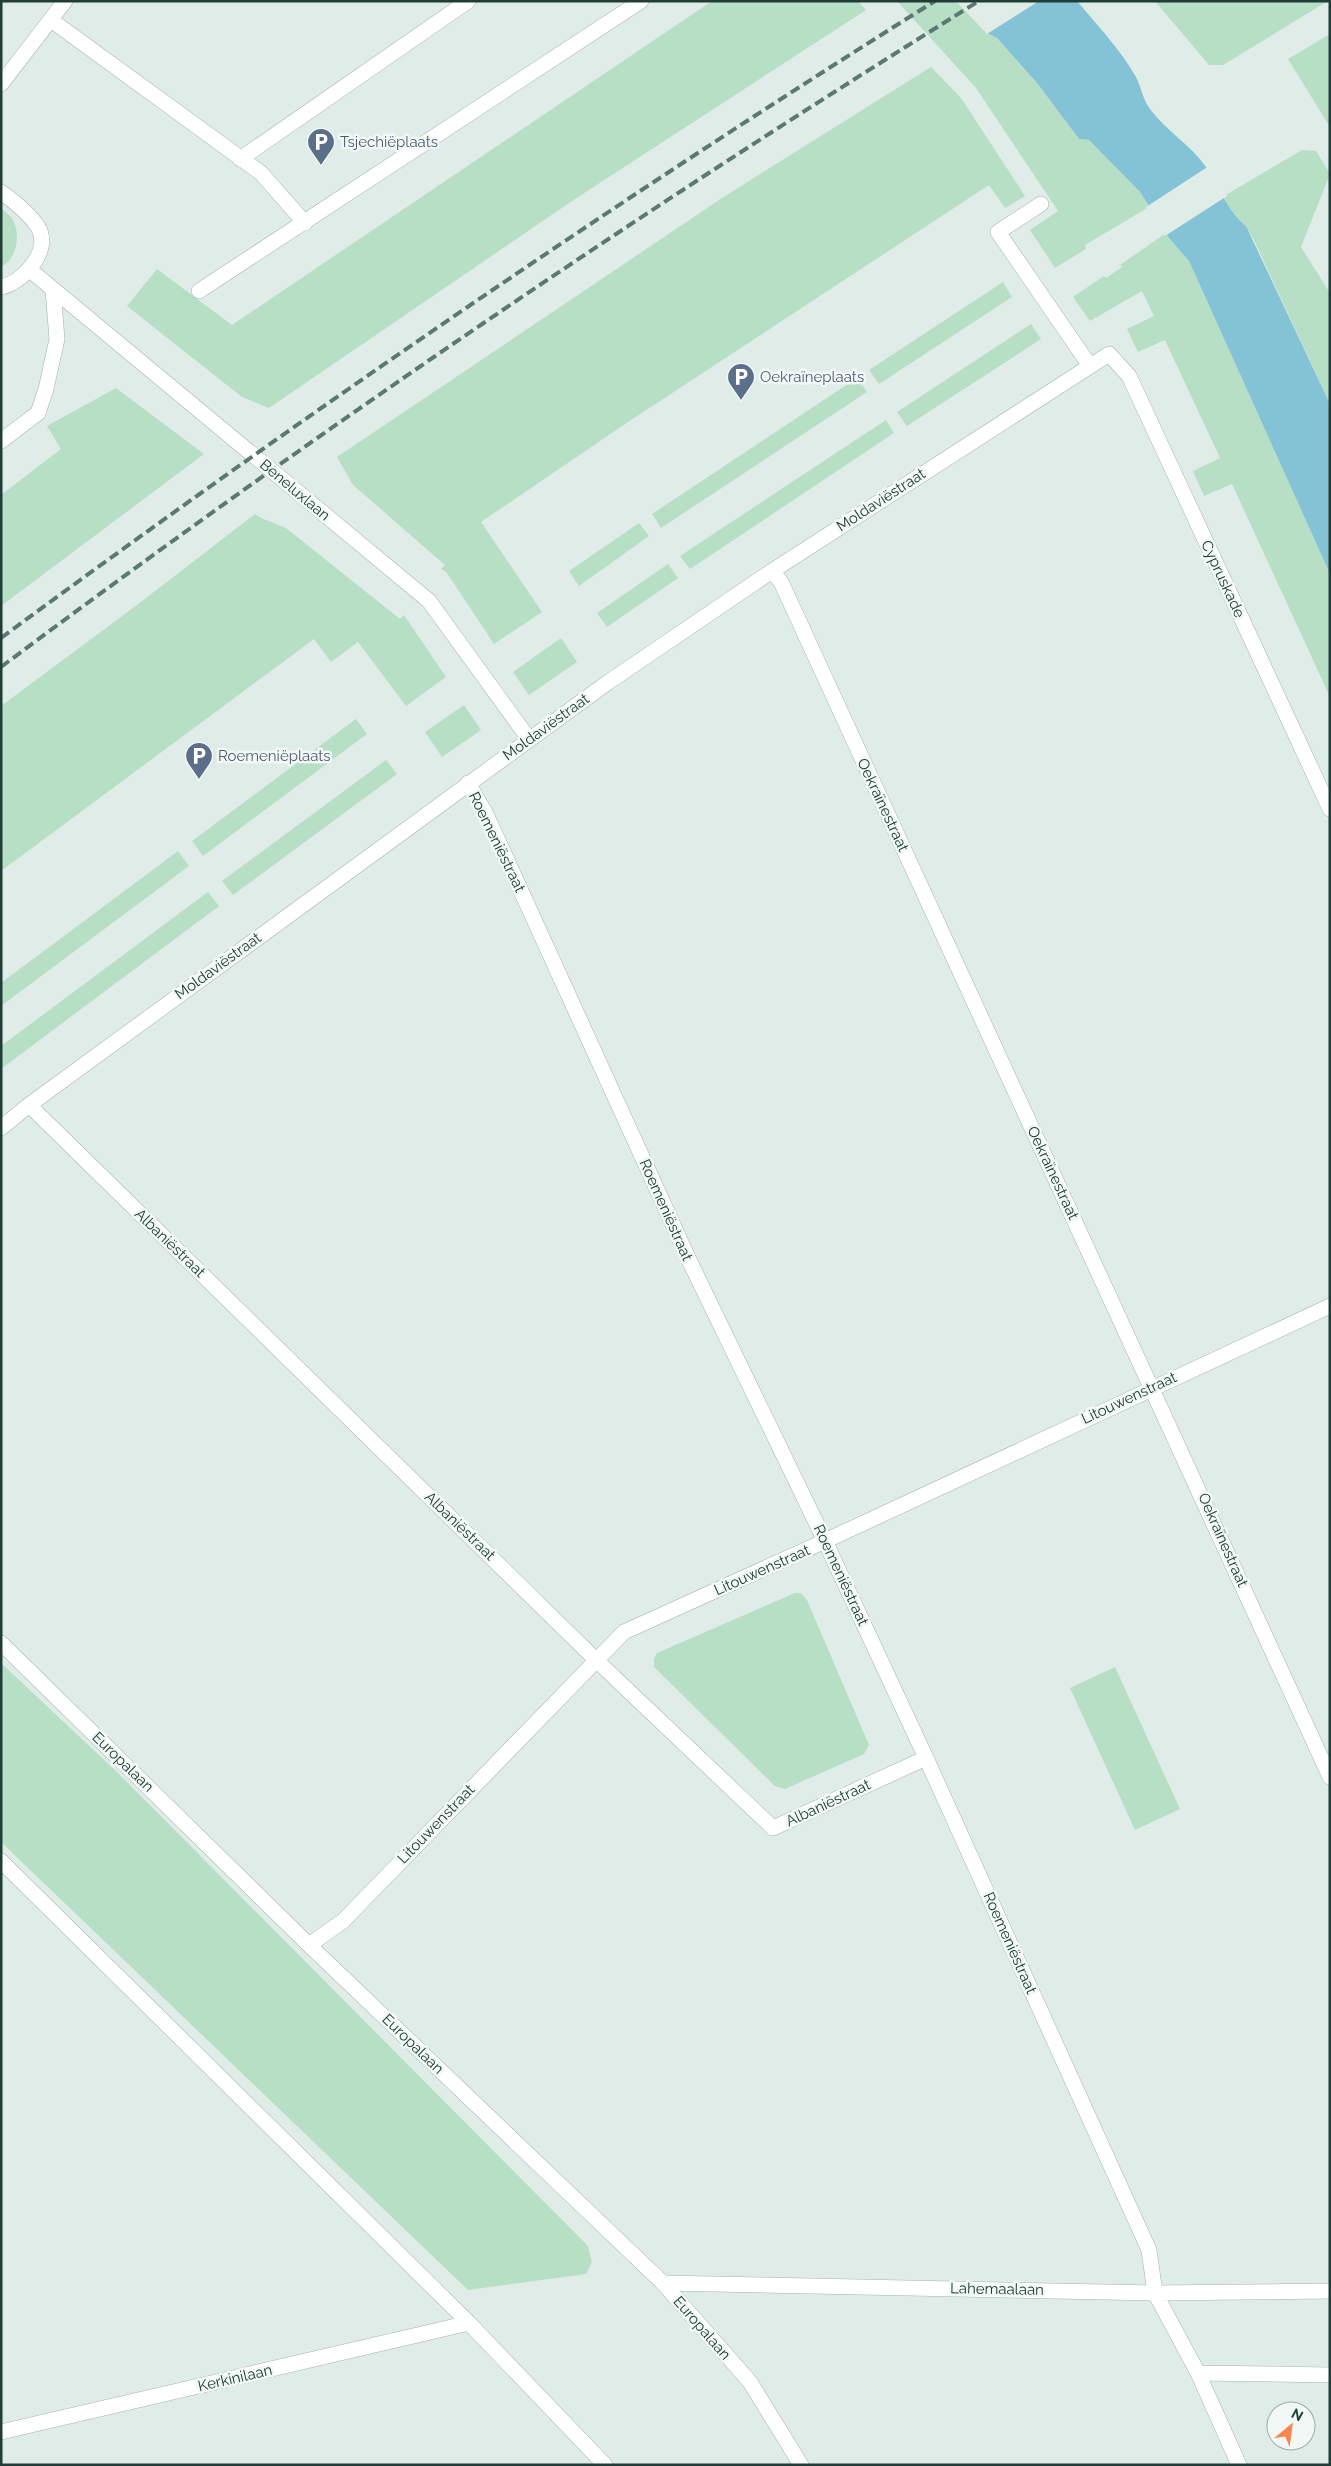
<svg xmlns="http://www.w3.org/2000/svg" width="1331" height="2466" viewBox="0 0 1331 2466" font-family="Raleway,sans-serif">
<rect width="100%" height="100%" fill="#e0ece7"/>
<path fill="#b7dfc5" d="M712,1H858L866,10L572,201L269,408L242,397L127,306L157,269L232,325Z
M897,1H958L989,33L997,38L1037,83L1079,139L1089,140L1101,152L1140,192L1149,207L1085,245L1086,249L1055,268L1030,230L1058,211L976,88Z
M1155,1H1328L1223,65H1209Z
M1330,34V127L1288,59Z
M931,67L961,98L1025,196L1005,208L989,185L625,424L481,522L542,612L494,644L447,573L441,569L445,565L353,485L337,457L725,196Z
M1302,150L1316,151L1330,174L1301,247L1330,293V404L1253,238C1244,223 1228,214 1224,196Z
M1,208C5,212 10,215 13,220C21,235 17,259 1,267Z
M1166,233L1189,261L1330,574V697L1232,484L1204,496L1193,471L1220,458L1165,340L1138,352L1127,329L1154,316L1142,291L1090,321L1073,297L1104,276L1106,278L1122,267L1120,265Z
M1003,282L1012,297L879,384L869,370Z
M1031,324L1041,339L907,426L897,412Z
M857,378L867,392L661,528L652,514Z
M116,388L204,454L1,606V495L61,449L47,426Z
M886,420L894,433L690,569L680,556Z
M255,514L261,518L286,528L400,619L404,615L446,677L406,706L358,642L331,662L314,639L1,871V706L137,605Z
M639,523L649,536L579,586L569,571Z
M668,564L678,578L607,627L597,613Z
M561,638L577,662L529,695L513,672Z
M464,705L481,730L442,757L425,732Z
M356,719L367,734L203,856L192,841Z
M386,760L397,774L233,895L222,881Z
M178,851L189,866L1,1006V983Z
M208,892L219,906L1,1069V1046Z
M795,1593H801L807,1600L869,1745L864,1754L785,1789L775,1786L654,1667V1659L657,1653Z
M1,1663L117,1772L588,2246L592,2262L586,2274L468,2290L1,1842Z
M1115,1667L1180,1809L1135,1830L1070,1688Z"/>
<path fill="#84c3d5" d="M958,1H1077C1098,26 1120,49 1136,77C1141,87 1143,100 1150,109C1165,130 1191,145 1206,167C1221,188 1226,210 1246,226L1330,404V574L1189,261L1169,238L1140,192L1089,140L1079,139L1037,83L997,38L989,34Z"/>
<path fill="#e0ece7" d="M956,1H1039L987,34Z
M1209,166L1227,196L1165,236L1146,207Z"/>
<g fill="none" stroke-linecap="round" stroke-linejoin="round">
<defs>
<path id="service" d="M240,159L468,1
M199,291L641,1"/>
<path id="pedestrian" d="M38,413L46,389L57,339L53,290"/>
<path id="minor" d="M51,20L261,173L305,223
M1,84L65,1
M1,192C15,202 29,213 38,227C52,250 23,283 1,287
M1041,204L998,232L1090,366
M30,270L429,601L529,739
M1,441L38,413
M772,571L781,582C964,981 1150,1378 1330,1777
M468,783L486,814L690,1262L825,1541L926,1758L1149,2250L1155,2293L1198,2373L1239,2465
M29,1105L596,1660L773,1828L926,1758
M1,1128L29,1105L607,683L772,571L1109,354L1129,376L1330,809
M309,1945L343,1921L624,1632L825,1541L1330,1306
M663,2283L1155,2293L1330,2291
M1198,2373L1330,2375
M1,2432L469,2323"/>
<path id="tertiary" d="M1,1643L309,1945L663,2283L750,2382L801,2465
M1,1861L469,2323L605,2465"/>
</defs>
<use href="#service" stroke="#a3b4af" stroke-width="16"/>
<use href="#pedestrian" stroke="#a3b4af" stroke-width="16"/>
<use href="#minor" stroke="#a3b4af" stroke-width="16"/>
<use href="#tertiary" stroke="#a3b4af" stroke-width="16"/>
<use href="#service" stroke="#fff" stroke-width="15"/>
<use href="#pedestrian" stroke="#fff" stroke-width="15"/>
<use href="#minor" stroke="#fff" stroke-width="15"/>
<use href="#tertiary" stroke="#fff" stroke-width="15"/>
<path stroke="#5a7973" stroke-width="4" stroke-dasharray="10 5" stroke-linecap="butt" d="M1,638C305,414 616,201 935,1
M1,667C317,431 644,209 979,1"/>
</g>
<defs>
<symbol id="parking-pin" viewBox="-11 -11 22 30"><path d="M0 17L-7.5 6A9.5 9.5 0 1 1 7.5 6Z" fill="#5c6f8a" stroke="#f1f8f5"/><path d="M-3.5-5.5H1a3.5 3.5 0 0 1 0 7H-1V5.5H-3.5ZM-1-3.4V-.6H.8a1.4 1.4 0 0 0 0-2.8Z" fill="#fff"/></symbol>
</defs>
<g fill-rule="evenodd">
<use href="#parking-pin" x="305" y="126" width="32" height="43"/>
<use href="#parking-pin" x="725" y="361" width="32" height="43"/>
<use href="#parking-pin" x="183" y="740" width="32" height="43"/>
</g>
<g text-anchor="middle" stroke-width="5" stroke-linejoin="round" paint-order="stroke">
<g font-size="15" fill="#4e5e75" stroke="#f1f8f5" text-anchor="start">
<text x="340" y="147">Tsjechiëplaats</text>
<text x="760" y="382">Oekraïneplaats</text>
<text x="218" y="761">Roemeniëplaats</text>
</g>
<g font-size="15" fill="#203d37" stroke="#f1f8f5">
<text transform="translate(295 490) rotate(40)" y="5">Beneluxlaan</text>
<text transform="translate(881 500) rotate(-33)" y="5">Moldaviëstraat</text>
<text transform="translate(1223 579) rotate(65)" y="5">Cypruskade</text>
<text transform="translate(546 727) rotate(-36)" y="5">Moldaviëstraat</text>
<text transform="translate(883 805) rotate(65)" y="5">Oekraïnestraat</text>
<text transform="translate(497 842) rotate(64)" y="5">Roemeniëstraat</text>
<text transform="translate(218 966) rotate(-36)" y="5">Moldaviëstraat</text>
<text transform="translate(1053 1173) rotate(65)" y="5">Oekraïnestraat</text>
<text transform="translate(666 1210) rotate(66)" y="5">Roemeniëstraat</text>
<text transform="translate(170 1243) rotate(44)" y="5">Albaniëstraat</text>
<text transform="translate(1129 1398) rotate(-25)" y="5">Litouwenstraat</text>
<text transform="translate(460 1526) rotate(44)" y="5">Albaniëstraat</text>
<text transform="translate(1223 1540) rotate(66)" y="5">Oekraïnestraat</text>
<text transform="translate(762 1570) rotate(-24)" y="5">Litouwenstraat</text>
<text transform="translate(841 1575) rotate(65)" y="5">Roemeniëstraat</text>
<text transform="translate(123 1762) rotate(44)" y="5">Europalaan</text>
<text transform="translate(828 1803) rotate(-25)" y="5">Albaniëstraat</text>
<text transform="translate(436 1824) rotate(-46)" y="5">Litouwenstraat</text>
<text transform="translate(1010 1943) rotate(66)" y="5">Roemeniëstraat</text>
<text transform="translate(413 2044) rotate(44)" y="5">Europalaan</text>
<text transform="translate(997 2289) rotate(1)" y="5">Lahemaalaan</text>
<text transform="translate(702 2328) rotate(49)" y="5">Europalaan</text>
<text transform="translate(235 2378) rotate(-13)" y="5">Kerkinilaan</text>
</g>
</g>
<rect width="1331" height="2466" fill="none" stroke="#203d37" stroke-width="5"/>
<g transform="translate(1291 2426) rotate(29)"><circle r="24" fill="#f1f8f5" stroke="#9dada9"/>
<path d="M0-4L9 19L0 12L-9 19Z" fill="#fa854f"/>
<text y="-8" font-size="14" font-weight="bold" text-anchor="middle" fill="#203d37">N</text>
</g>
</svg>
